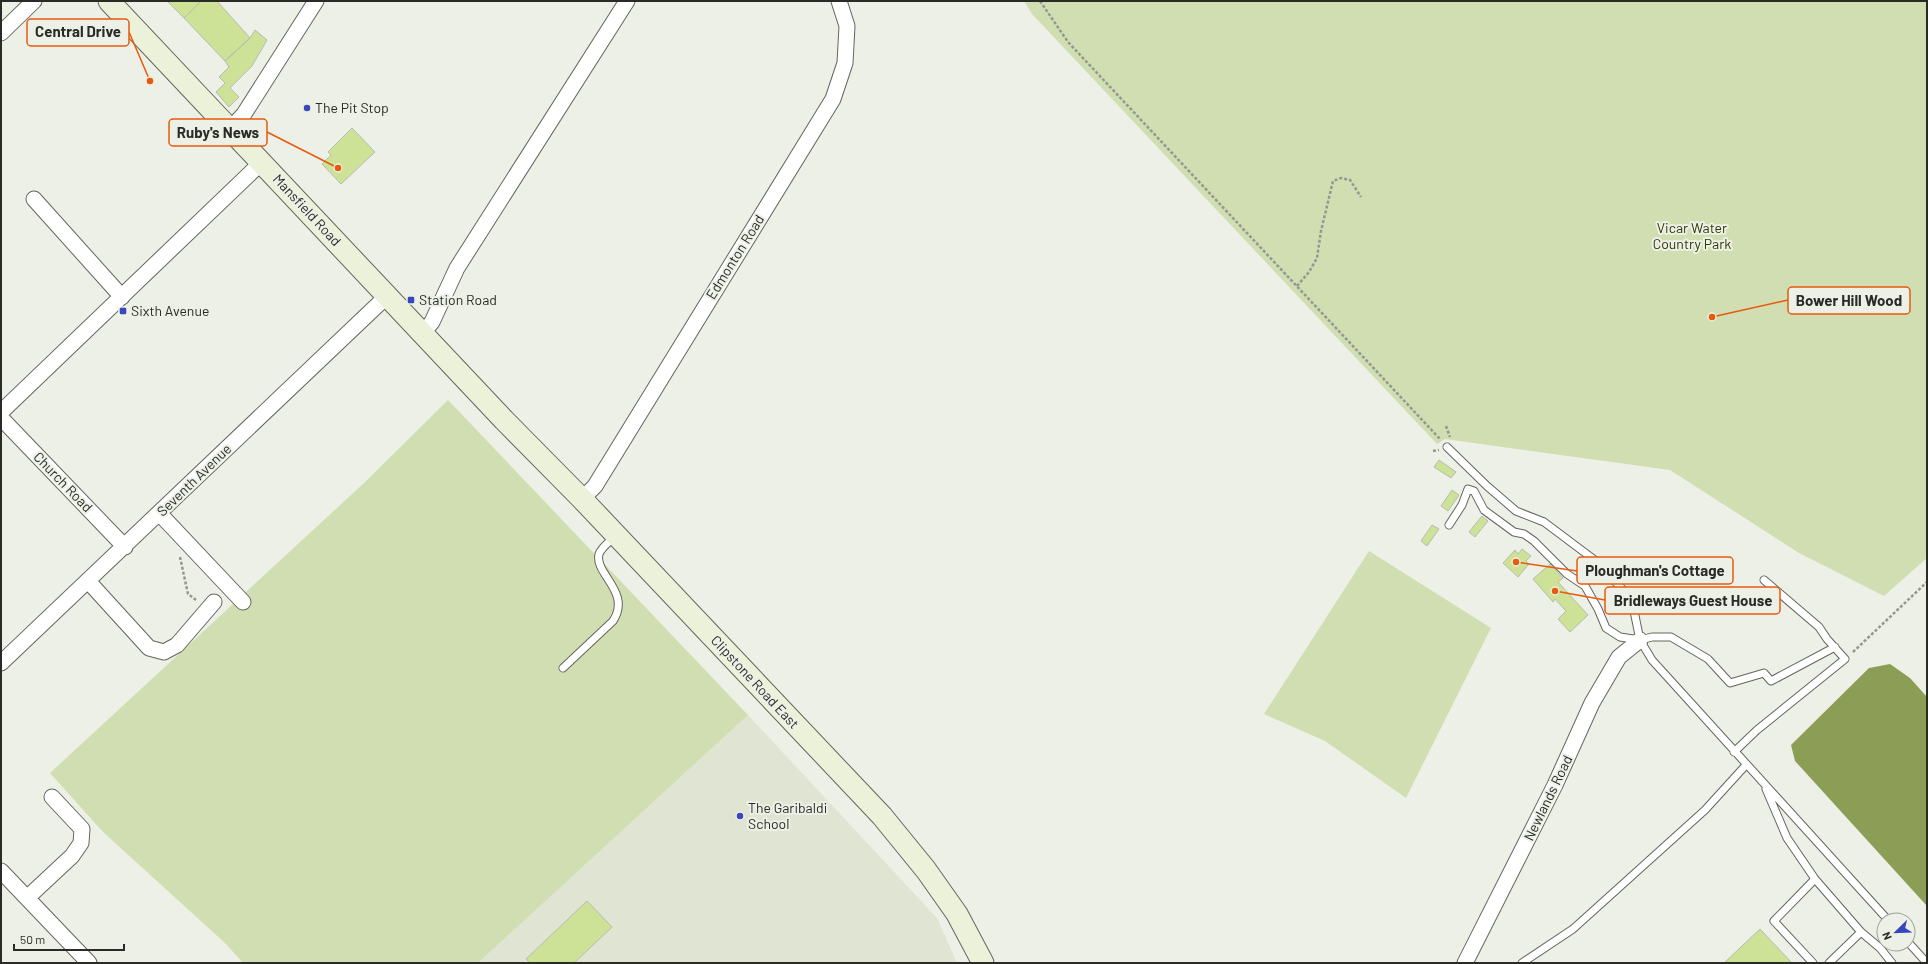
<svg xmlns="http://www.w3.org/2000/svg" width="1928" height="964" viewBox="0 0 1928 964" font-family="Barlow,sans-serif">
<rect width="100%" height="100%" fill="#edf0e6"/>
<path fill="#e0e5d3" d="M748,715L937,918L957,963H478Z"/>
<path fill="#d1deb2" d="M1024,1H1927V558L1884,596L1799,553L1670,470L1445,439L1437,444L1032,14Z
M448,400L748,715L478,963H243L225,943L103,832L50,773L364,483Z
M1369,551L1491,628L1406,798L1325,741L1264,714Z"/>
<path fill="#8c9d56" d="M1890,664L1910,678L1927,697V906L1795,761L1791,745L1869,668Z"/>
<path fill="#cde197" stroke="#b8bbb1" d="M167,1H199L200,2L184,18Z
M201,1H217L250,38L225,61L184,18Z
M255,30L267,40L252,66L230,88L239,97L229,107L216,92L225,83L219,77L229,67L225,61L250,38Z
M352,128L375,152L341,184L322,164L331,155L328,152Z
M1439,460L1456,472L1451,478L1434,467Z
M1452,490L1459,495L1448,511L1441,506Z
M1482,516L1488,521L1475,537L1469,532Z
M1432,525L1439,529L1427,546L1421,541Z
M1522,549L1531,556L1526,561L1529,564L1518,577L1503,563L1515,550L1518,554Z
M1550,564L1563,578L1558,582L1588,615L1570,632L1558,619L1566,611L1555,599L1553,602L1533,579Z
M587,901L612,927L574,963H530L526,959Z
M1760,929L1792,963H1724Z"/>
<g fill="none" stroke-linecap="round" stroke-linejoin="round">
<defs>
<path id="lane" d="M1447,447L1487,486L1516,511L1544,522L1596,561L1624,591L1634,611L1640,640L1652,660L1888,920
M1449,525L1462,505L1468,489L1474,491L1484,510L1514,532L1524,534L1534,541L1567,574L1585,586L1598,609L1606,628L1620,637L1640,640L1652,637H1671L1708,659L1730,683L1764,673L1771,681L1835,647
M563,668L613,621C632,592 594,574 599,554C601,548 610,541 615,536
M1734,752L1757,730L1845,659L1827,639L1819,627L1764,580
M1766,789L1787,838L1815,879L1861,932L1880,948L1892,963
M1908,942L1927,963
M1522,963L1573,929L1705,810L1746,765
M1813,963L1774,921L1815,879
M1829,963L1861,932"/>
<path id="street" d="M1,33L34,1
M230,129L244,114L316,1
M34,199L122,297
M422,334L432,322L457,268L627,1
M1,412L262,162
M1,418L125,547
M582,499L595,486L833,99L845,63L847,26L839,1
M159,513L243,602
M88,581L149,648L164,652L177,645L214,602
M1,663L387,296
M1,871L89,963
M27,898L72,856L81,843L82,829L52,797
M1465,963L1555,785L1592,703L1619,657L1640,640"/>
<path id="secondary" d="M109,1L504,420L582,499L882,816L926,870L957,914L983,963"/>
</defs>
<use href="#lane" stroke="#64665d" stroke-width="9"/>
<use href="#street" stroke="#64665d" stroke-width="17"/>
<use href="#secondary" stroke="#64665d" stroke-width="23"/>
<path stroke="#959790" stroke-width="2.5" stroke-dasharray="3 2" stroke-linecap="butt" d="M1040,1L1068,42L1440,439
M1297,286L1309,272L1317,258L1321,231L1333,181L1341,178L1350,180L1361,197
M1446,426L1450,437
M1433,451L1439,450
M180,557L188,594L196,600
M1853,652L1927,582"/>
<use href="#lane" stroke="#fff" stroke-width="7"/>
<use href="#street" stroke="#fff" stroke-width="15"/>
<use href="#secondary" stroke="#ecf2d9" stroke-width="21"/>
</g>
<g fill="#3648bb" stroke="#edf0e6" stroke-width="1.5">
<circle cx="307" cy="108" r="4"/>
<rect x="407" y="296" width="8" height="8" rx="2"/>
<rect x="119" y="307" width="8" height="8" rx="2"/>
<circle cx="740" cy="816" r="4"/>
</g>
<g text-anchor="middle" stroke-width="4" stroke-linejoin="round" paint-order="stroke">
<g font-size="14" fill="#2a2b27" stroke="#edf0e6" text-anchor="start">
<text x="315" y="113">The Pit Stop</text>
<text x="419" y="305">Station Road</text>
<text x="131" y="316">Sixth Avenue</text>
<text x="748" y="813">The Garibaldi<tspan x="748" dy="16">School</tspan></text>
</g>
<g font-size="14" fill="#2a2b27" stroke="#edf0e6">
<text transform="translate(307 210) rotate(47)" y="5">Mansfield Road</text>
<text transform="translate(735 257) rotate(-58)" y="5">Edmonton Road</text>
<text transform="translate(194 480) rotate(-44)" y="5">Seventh Avenue</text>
<text transform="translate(63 482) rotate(46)" y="5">Church Road</text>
<text transform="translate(755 682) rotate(47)" y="5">Clipstone Road East</text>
<text transform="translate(1548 798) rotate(-64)" y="5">Newlands Road</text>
</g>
<g font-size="14" fill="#2f3900" stroke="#edf0e6">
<text x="1692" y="233">Vicar Water<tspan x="1692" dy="16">Country Park</tspan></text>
</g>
</g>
<path fill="none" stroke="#e8590c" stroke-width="1.5" d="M150 81L129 32M338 168L267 132M1712 317L1788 300M1516 562L1577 571M1555 591L1605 600"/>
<g fill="#e8590c" stroke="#edf0e6" stroke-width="1.5">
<circle cx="150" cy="81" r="4"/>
<circle cx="338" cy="168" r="4"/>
<circle cx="1712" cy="317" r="4"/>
<circle cx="1516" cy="562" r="4"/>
<circle cx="1555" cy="591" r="4"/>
</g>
<g fill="#edf0e6" stroke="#e8590c" stroke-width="1.5">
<rect x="27" y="19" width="102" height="27" rx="4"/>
<rect x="169" y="119" width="98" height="27" rx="4"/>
<rect x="1788" y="287" width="122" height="27" rx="4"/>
<rect x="1577" y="557" width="156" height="27" rx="4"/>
<rect x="1605" y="587" width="175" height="27" rx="4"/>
</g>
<g font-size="15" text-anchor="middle" font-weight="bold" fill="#2a2b27">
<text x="78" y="37">Central Drive</text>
<text x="218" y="138">Ruby's News</text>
<text x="1849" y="306">Bower Hill Wood</text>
<text x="1655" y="576">Ploughman's Cottage</text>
<text x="1693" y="606">Bridleways Guest House</text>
</g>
<rect width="1928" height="964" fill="none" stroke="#2a2b27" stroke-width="4"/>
<g transform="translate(1896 932) rotate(247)"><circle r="19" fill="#edf0e6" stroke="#9fa19a"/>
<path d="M0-3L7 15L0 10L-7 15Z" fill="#3648bb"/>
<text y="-6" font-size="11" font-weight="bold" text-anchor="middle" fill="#2a2b27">N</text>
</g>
<path d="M14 944v6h110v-6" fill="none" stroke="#2a2b27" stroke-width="2"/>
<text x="20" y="944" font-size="12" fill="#2a2b27" stroke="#edf0e6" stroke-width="3" paint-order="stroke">50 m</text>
</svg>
